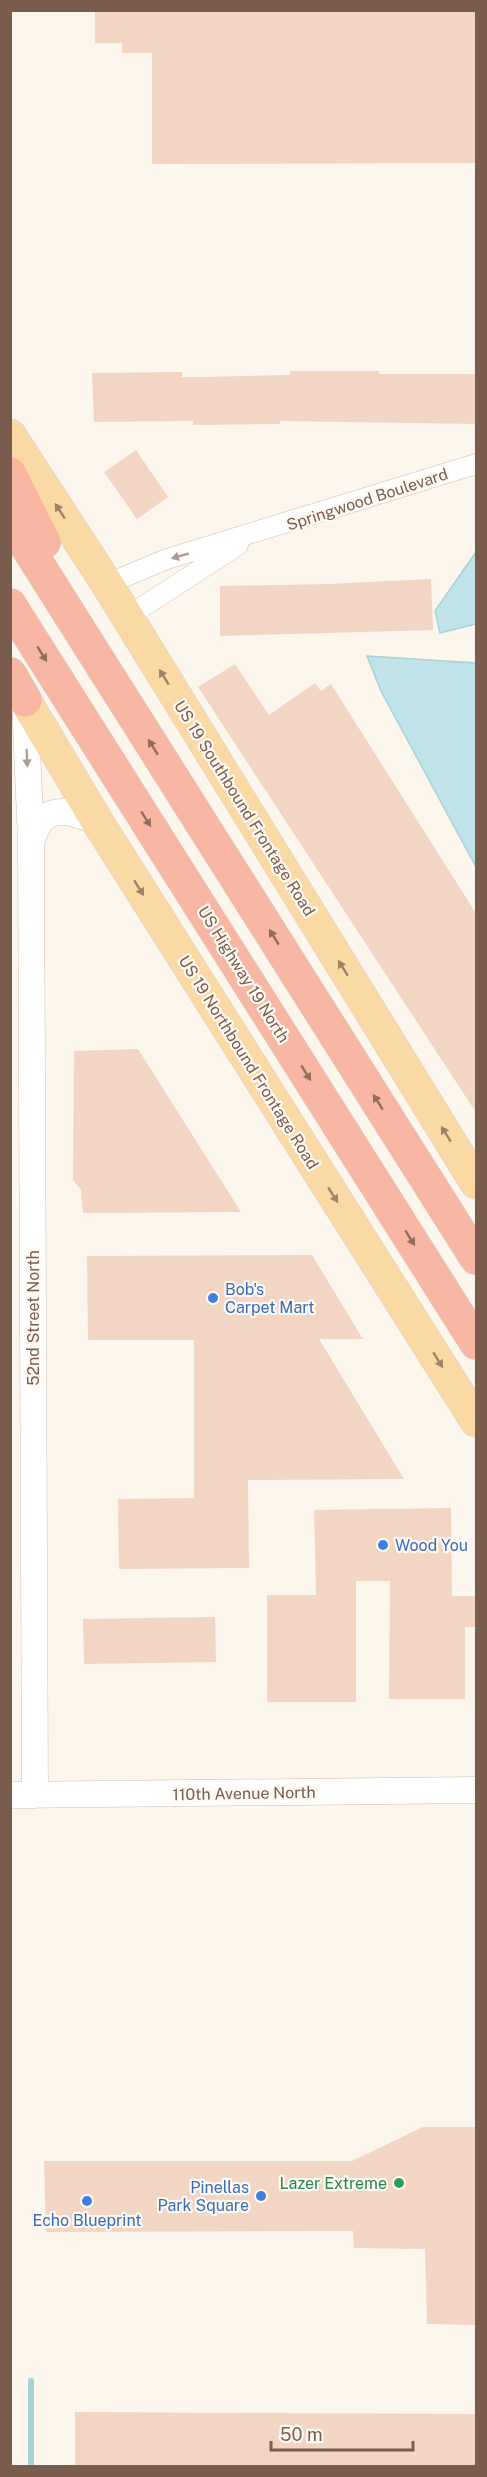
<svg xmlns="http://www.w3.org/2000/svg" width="487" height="2477" viewBox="0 0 487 2477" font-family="'Public Sans',sans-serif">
<rect width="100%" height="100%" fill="#fdf6ec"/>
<path fill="#bfe3e8" stroke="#a5d3da" stroke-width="1.5" d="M476,552V624L440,633L435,611Z
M367,656L476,663V867L381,691Z"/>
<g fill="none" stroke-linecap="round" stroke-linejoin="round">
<path stroke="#a5d3da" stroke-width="6" d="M31,2381V2466"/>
</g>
<path fill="#f3d5c3" d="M95,10H477V163L152,164V53H122V43H95Z
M290,371H379V374H477V424L280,421V424L193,425V421L94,422L92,373L182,372V377H202L290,375Z
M136,450L168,497L137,519L104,472Z
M431,579L433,630L220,636V586L329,584Z
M235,664L269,715L315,683L321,691L331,684L477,915V1114L198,687Z
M138,1049L241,1212L83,1213L81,1190L73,1180L74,1051Z
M312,1255L363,1339H319L404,1479L248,1480L249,1568L119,1569L118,1499L194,1498V1340H88L87,1256Z
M451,1508L452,1596H477V1627H465V1699H389L390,1581H356V1702H267V1595H316L314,1510Z
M215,1617L216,1662L84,1664L83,1619Z
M423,2127H477V2325L427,2324L425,2249L354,2248L353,2231L46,2232L44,2161H352Z
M75,2412L477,2414V2466H75Z"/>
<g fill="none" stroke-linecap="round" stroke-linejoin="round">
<defs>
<path id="minor" d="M107,584L167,559L476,464
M127,617L238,545"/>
<path id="tertiary" d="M25,700L31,841L35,1795
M31,841C34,835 37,825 42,820C57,804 80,816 97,821
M10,1795L476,1790"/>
<path id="primary" d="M10,435L107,584L476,1183
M25,700L97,821L476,1421"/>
<path id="motorway" d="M10,474L44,542
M10,520L476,1258
M10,605L476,1343
M10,674L25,700"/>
</defs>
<use href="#minor" stroke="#d1beb0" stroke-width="21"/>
<use href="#tertiary" stroke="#d1beb0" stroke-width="27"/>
<use href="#primary" stroke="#dad1cd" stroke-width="33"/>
<use href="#motorway" stroke="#dad1cd" stroke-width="34"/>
<use href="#minor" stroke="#fff" stroke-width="20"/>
<use href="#tertiary" stroke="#fff" stroke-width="26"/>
<use href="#primary" stroke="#fbd9a5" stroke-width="32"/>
<use href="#motorway" stroke="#f7b7a3" stroke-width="33"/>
</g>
<defs><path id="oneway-solid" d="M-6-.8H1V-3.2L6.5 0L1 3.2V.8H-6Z" transform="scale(1.5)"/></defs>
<g fill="#a18267">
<use href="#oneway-solid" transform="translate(60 511) rotate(-123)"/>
<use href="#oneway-solid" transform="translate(164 677) rotate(-122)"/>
<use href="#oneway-solid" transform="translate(139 888) rotate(58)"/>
<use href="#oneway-solid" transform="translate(343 968) rotate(-122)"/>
<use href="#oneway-solid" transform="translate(446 1134) rotate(-122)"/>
<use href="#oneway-solid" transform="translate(333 1195) rotate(58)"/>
<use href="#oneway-solid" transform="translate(438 1360) rotate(58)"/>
</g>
<g fill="#af9d94">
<use href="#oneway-solid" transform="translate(180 556) rotate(164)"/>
<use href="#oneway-solid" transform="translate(27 758) rotate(88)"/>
</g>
<g fill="#936e5e">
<use href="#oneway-solid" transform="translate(42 654) rotate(58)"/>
<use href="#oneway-solid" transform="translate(153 747) rotate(-122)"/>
<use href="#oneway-solid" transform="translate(146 819) rotate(58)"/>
<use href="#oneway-solid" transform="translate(274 937) rotate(-122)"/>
<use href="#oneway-solid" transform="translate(306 1073) rotate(58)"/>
<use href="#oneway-solid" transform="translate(378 1102) rotate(-122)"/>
<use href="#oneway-solid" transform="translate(410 1238) rotate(58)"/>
</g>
<g fill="#3f7fe0" stroke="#fffaf3" stroke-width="2">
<circle cx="213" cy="1298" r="6"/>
<circle cx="383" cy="1545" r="6"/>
<circle cx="261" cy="2196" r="6"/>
<circle cx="87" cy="2201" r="6"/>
</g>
<circle fill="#2e9e5b" stroke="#fffaf3" stroke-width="2" cx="399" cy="2183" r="6"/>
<g text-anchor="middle" stroke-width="4.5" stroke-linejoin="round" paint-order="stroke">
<g font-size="16" fill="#7a5c4d" stroke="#fffaf3">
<text transform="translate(367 499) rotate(-18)" y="6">Springwood Boulevard</text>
<text transform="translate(245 808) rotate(58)" y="6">US 19 Southbound Frontage Road</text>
<text transform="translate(244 974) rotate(58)" y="6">US Highway 19 North</text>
<text transform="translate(249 1062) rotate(58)" y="6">US 19 Northbound Frontage Road</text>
<text transform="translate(33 1318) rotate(-90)" y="6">52nd Street North</text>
<text transform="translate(244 1793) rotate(-1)" y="6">110th Avenue North</text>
</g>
<g font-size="16" fill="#366cbe" stroke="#fffaf3" text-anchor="start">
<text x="225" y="1295">Bob's<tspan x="225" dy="18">Carpet Mart</tspan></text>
<text x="395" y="1551">Wood You</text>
<text x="249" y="2193" text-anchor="end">Pinellas<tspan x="249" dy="18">Park Square</tspan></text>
<text x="87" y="2226" text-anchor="middle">Echo Blueprint</text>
</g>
<g font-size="16" fill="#27864d" stroke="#fffaf3" text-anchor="end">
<text x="387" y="2189">Lazer Extreme</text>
</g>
</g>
<rect width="487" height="2477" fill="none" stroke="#7a5c4d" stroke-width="24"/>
<path d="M271 2441v9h142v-9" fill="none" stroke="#7a5c4d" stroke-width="3"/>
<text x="280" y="2441" font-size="18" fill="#7a5c4d" stroke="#fffaf3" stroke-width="4.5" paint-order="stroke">50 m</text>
</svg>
